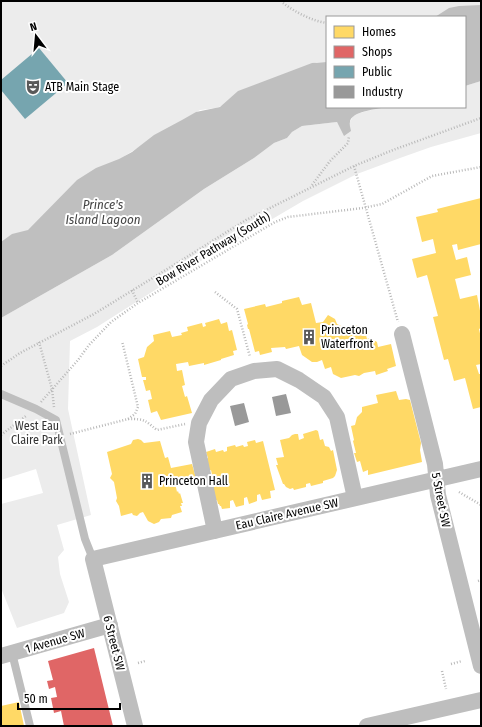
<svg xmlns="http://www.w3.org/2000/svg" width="482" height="727" viewBox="0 0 482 727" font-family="'Fira Sans Condensed',sans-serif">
<rect width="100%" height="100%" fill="#fff"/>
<path fill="#ececec" d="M1,1H481V10L440,17H327V62H317L237,93C226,108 217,108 200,110L90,177L30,234L1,248Z
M481,81V133L431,147L400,158L357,174L303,201L199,262L97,327L70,341L68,409L91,515L57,525L64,550L58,557L60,574L69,602L64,613L17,628L1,588V504L43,493L36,469L1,480V318L112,255L204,189L254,158L274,143L287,138L292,132L302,126L337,122L344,135L353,116C379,102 434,107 465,107V86Z"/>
<path fill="#bfbfbf" d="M481,5V81L465,86V17H435L449,8L459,6Z
M327,62V107H387C378,109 351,111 350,122C349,125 351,129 351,131L344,136L337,122L302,126L292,132L287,138L274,143L254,158L204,189L112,255L1,318V242L12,234L28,230L77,180L96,168L119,159L132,152L154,135L182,120L196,112L220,107L238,91L312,63Z"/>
<path fill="#ffd966" d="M481,198V244L458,250L457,244L452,245L456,260L467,257L471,275L455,279L460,299L477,295L481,316V328L479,329L481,338V364L476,365L479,374H481V407L473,409L465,378L454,381L448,359L444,360L433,317L438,316L427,275L417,278L412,259L436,253L433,239L422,242L416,217L438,212L437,209Z
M299,297L302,305L311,303L316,323L323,322L328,315L335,319L337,324L341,326L343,328H345V330L349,329V327L357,325L360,333L362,332L366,335L367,339L370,338L377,342L378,347L391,344L396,366L387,369L388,371L376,375L375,371L364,373L359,376L355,375L341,378L333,374L331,367L325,369L322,360L317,362H312L302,355L299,346L286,349L285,347L271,348L272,352L260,355L259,351L255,352L249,329H248L247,325L248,324L244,309L265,304L266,307L282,303V301Z
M219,319L221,324L227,322L229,331L232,330L237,350L233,351L234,355L221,359V360L204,365V363L189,366L188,362L176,364L177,371L182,370L185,385L182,386L185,397L187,396L192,413L161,420L157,411L151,413L148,400L152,399L150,390L146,391L143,380H146V377H142L138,359L144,357L147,347L154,341L153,335L170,331L172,337L182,335L181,333L188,331L187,327L202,323L203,327L206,326L205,323Z
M396,391L399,400L406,399L410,400L421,443L420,450L422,462L368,475V470L363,472L360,461L357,462L354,453H356L353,441L354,440L351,426L355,425L357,417L362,412V407L378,403L376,395Z
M316,430L318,431L320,440L323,439L325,446L329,447L331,451L333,450L337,470L335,476L333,478L323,481V483L311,486L310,483L306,484V487L294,490L293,488L290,489L286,487L284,484H283L276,465H278L276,458L284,457L280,440L289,438L292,435L295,434H298L299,440L304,438L303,434Z
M138,439L141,440L144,443L160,441L165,458L168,457L171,468L192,464L196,478L175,483L177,492L178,491L179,494L180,493L183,503H181L182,506H180L182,512L172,515L171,518L161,519L159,522L154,524L148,521L143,512L140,513L137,516L133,515L132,513L121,516L119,506L116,501L117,498L114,482L110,478L112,474L107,452L131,444L133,440Z
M255,440L256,443L263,441L275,490L270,491L271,498L262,500L260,494L257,495V501L249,504L247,497L244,498V505L236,507L233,500L230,501V508L222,509L221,506H220L219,504H218L217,500L215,501L212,484H214L211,470L209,471L206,459L208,458L206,452L215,449L216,452L223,450L224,452L227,451V447L235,445L236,447L243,445L244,447L248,446L247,442Z
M19,702L24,726H1V706Z"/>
<path fill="#e06666" d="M94,648L113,726H64L61,711L54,713L51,698L57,697L55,687L49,689L47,681L53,680L48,661Z"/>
<path fill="#76a5af" d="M39,48L68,83L25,119L1,90V80Z"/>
<path fill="#999" d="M286,394L291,413L276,416L272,397Z
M244,403L249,422L235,426L230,406Z"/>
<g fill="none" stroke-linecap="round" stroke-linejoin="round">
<path stroke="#b9b9b9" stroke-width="2.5" stroke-dasharray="1 2" stroke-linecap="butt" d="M283,3C295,12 312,21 327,23
M354,166L398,322
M312,185L330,161L348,143L349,136
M132,290L138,303
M215,292L237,309L250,357
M39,342L52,389L54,407
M1,366L20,353L94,314L182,260L246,220L354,166L393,150L481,118
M41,402L78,360L89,345L111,322L138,303L275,222L288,217L363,208L382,204L432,176L481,167
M128,419C146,419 144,420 157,430L185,424
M70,434L128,419L135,414L138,407L122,341
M1,435L26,416
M459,492L481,505
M478,581L481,580
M138,663L145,661
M451,664L462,661
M442,671L446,689"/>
<path stroke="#bebebe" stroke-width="8" d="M1,394L36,409L56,420L85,539L93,559
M12,653L30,726"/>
<path stroke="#bebebe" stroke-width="16" d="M402,334L435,464L438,495L481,666
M215,531L196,442L199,423L211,400L231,379L254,371L277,369L299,380L324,397L337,417L355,498
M1,656L110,625
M135,726L93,559L481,469
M367,726L481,700"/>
</g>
<defs>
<symbol id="theatre-bare" viewBox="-9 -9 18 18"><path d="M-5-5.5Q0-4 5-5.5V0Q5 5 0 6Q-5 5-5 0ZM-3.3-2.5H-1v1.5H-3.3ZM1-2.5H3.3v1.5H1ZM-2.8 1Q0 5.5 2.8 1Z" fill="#595959" stroke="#fff" stroke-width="2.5" paint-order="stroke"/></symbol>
<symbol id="building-bare" viewBox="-9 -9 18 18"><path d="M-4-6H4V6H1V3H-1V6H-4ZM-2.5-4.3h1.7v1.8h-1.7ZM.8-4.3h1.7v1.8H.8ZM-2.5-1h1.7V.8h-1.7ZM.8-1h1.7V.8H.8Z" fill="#595959" stroke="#fff" stroke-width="2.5" paint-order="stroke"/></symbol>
</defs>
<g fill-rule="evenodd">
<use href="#theatre-bare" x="22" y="76" width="22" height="22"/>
<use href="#building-bare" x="298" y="326" width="22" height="22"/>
<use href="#building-bare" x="136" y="470" width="22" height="22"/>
</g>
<g text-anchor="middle" stroke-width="4" stroke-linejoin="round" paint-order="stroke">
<g font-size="12" fill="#000" stroke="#fff" text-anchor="start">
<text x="45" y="91">ATB Main Stage</text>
<text x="321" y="334">Princeton<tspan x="321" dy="14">Waterfront</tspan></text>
<text x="159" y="485">Princeton Hall</text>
</g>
<g font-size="12" fill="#000" stroke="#fff">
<text transform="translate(213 249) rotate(-31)" y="4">Bow River Pathway (South)</text>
<text transform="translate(441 500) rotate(79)" y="4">5 Street SW</text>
<text transform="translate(287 514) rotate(-13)" y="4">Eau Claire Avenue SW</text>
<text transform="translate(55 641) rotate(-16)" y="4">1 Avenue SW</text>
<text transform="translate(114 643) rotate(76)" y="4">6 Street SW</text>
</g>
<g font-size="12" fill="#333" stroke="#fff">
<text x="37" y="430">West Eau<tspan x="37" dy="14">Claire Park</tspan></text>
</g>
<g font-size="13" font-style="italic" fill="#444" stroke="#fff">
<text x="103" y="209">Prince's<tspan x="103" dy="15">Island Lagoon</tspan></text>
</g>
</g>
<rect width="482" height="727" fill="none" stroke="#000000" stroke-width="4"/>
<rect x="326" y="16" width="140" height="92" fill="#ffffff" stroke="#999999"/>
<rect x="334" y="26" width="20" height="12" fill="#ffd966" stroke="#999999"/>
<text x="362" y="36" font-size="12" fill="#000000">Homes</text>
<rect x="334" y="46" width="20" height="12" fill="#e06666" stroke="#999999"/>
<text x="362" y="56" font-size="12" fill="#000000">Shops</text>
<rect x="334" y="66" width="20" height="12" fill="#76a5af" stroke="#999999"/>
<text x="362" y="76" font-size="12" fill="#000000">Public</text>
<rect x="334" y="86" width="20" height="12" fill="#999999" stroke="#999999"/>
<text x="362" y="96" font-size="12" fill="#000000">Industry</text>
<g transform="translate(36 36) rotate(344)" stroke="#ffffff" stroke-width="3" paint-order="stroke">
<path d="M0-3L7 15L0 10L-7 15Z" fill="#000000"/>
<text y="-6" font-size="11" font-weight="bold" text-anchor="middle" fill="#000000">N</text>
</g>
<path d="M18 703v6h102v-6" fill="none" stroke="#000000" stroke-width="2"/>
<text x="24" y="703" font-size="12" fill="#000000" stroke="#ffffff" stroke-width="3" paint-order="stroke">50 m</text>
</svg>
